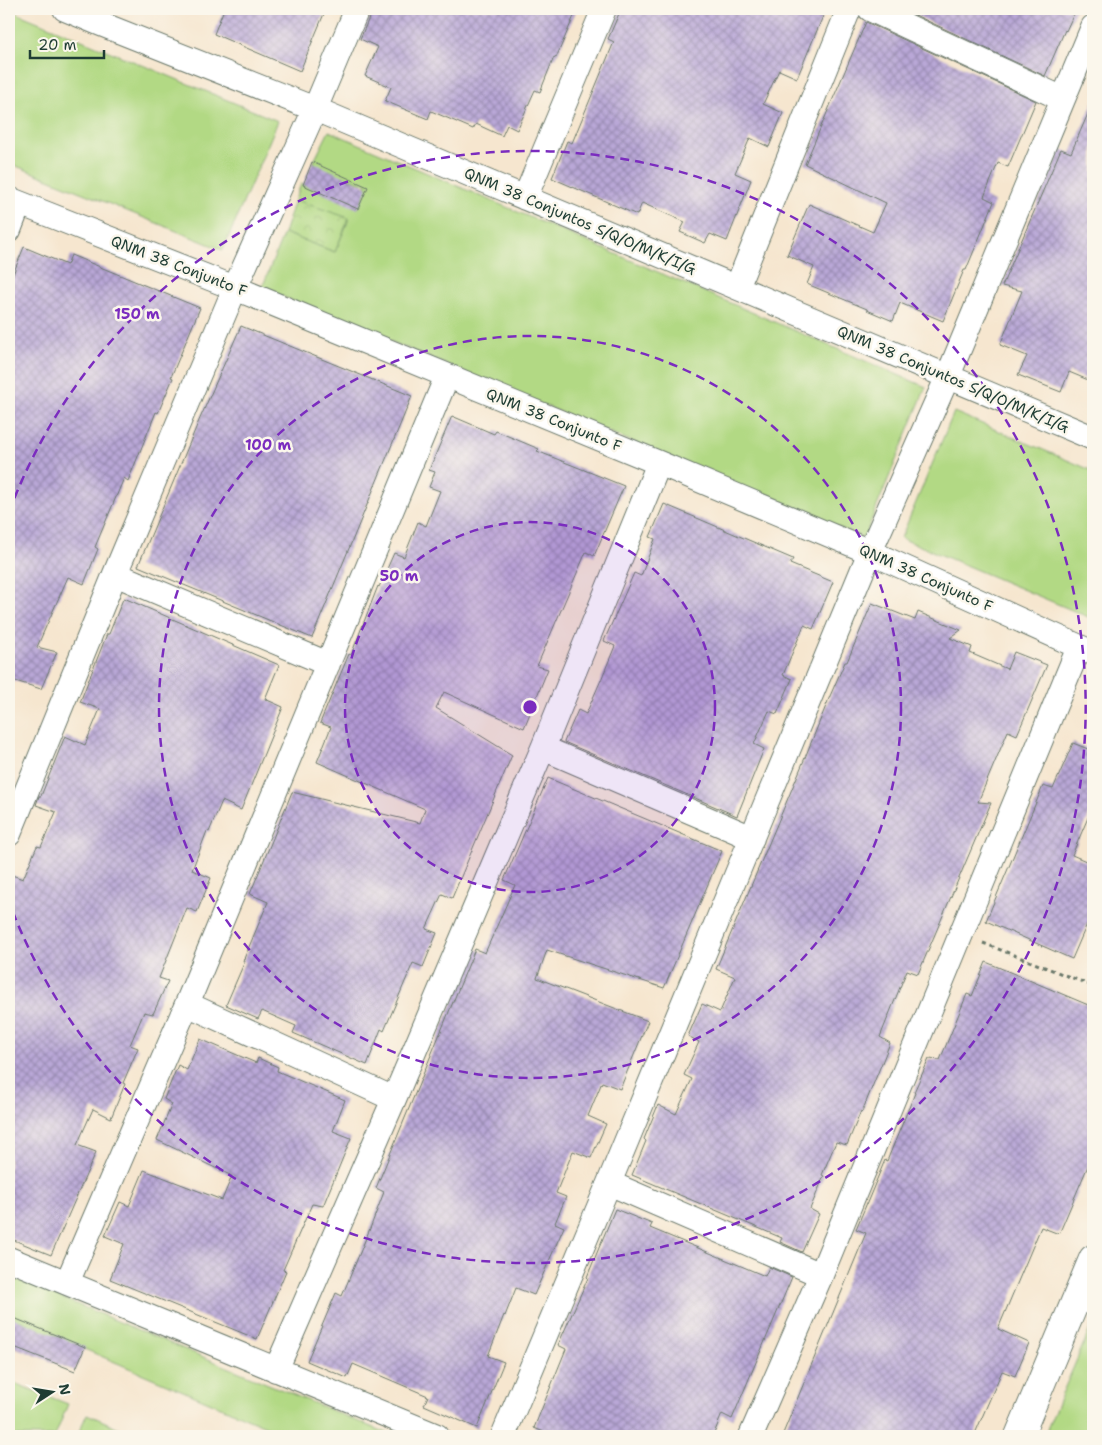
<svg xmlns="http://www.w3.org/2000/svg" width="1102" height="1445" viewBox="0 0 1102 1445" font-family="'Shantell Sans',sans-serif">
<defs>
<pattern id="park-crowns" width="20" height="18" patternUnits="userSpaceOnUse" patternTransform="scale(1.25)"><rect width="20" height="18" fill="#b2d984"/><path d="M2 6a3 3 0 1 1 6 0M12 15a3 3 0 1 1 6 0" fill="none" stroke="#99bb73"/></pattern>
<pattern id="building-cross-hatch" width="8" height="8" patternUnits="userSpaceOnUse" patternTransform="scale(1.25)"><rect width="8" height="8" fill="#b9a7d7"/><path d="M0 0l8 8M0 8l8-8" fill="none" stroke="#9689af"/></pattern>
</defs>
<rect width="100%" height="100%" fill="#fbf7ec"/>
<filter id="ink" filterUnits="userSpaceOnUse"><feTurbulence type="fractalNoise" baseFrequency=".02" numOctaves="2"/><feDisplacementMap in="SourceGraphic" scale="10" xChannelSelector="R" yChannelSelector="G"/><feConvolveMatrix kernelMatrix="1 2 1 2 8 2 1 2 1" color-interpolation-filters="sRGB"/></filter>
<filter id="wash" filterUnits="userSpaceOnUse"><feTurbulence type="fractalNoise" baseFrequency=".0096" numOctaves="4" result="noise"/><feDisplacementMap in="SourceGraphic" scale="20" xChannelSelector="R" yChannelSelector="G"/><feGaussianBlur stdDeviation="1.12" result="paint"/><feColorMatrix in="noise" values="0 0 0 0 0 0 0 0 0 0 0 0 0 0 0 0 0 1.4 0 .05"/><feComposite in="paint" operator="in"/></filter>
<g filter="url(#wash)">
<rect width="100%" height="100%" fill="#f6e6cf"/>
<path fill="#b2d984" stroke="#688b5c" d="M9,10L278,121L223,250L9,163Z
M329,131L926,387L864,538L262,288L284,233L335,252L349,219L295,200L301,184L360,205L367,184L311,167Z
M954,412L1093,471V619L901,538Z
M9,1276L393,1436H267L270,1428L9,1317Z
M1093,1322V1436H1044Z
M9,1381L68,1404L55,1436H9Z
M87,1414L137,1436H77Z"/>
<path fill="url(#park-crowns)" stroke="#688b5c" d="M295,200L349,218L335,252L284,233Z"/>
<g id="blocks">
<path fill="url(#building-cross-hatch)" d="M224,9H326L300,71L214,34Z
M373,9H577L556,58L554,57L540,92L535,90L517,130L507,125L502,136L476,124L473,129L431,111L428,119L385,101L391,87L365,76L378,47L360,39Z
M621,9H826L797,78L779,70L763,104L783,113L769,147L750,138L735,173L751,180L727,241L710,234L705,243L680,232L685,222L642,203L637,215L552,178L567,141L572,143L614,42L608,39Z
M902,9H1076L1066,31L1065,30L1045,76Z
M866,22L1036,101L1008,167L998,163L984,197L994,202L966,270H964L943,321L900,303L893,321L867,310V309L807,284L814,267L787,255L809,204L873,232L886,203L805,164Z
M1093,102V382L1069,372L1061,392L1018,375L1027,356L1000,345L1022,291L1002,286L1061,149L1071,153Z
M312,162L368,187L358,209L303,185Z
M24,247L67,265L71,255L200,308L171,377L173,378L158,413L156,412L128,481L124,478L95,547L98,549L84,584L68,577L37,647L57,652L41,689L9,679V284Z
M241,326L412,396L312,638L138,566L198,423Z
M452,416L494,434L496,431L539,449L537,451L624,486L594,556L586,552L537,666L548,669L524,728L444,692L436,708L512,755L452,898L442,894L426,929L437,933L423,967L413,963L384,1031L381,1029L367,1065L293,1033L296,1026L262,1011L258,1019L226,1005L245,961H243L268,902L250,894L292,792L420,823L425,809L317,762L331,727L320,723L349,654L351,655L378,586L379,587L394,553L404,557L418,522L426,526L440,491L429,487L435,472L429,470Z
M664,504L793,559L790,564L833,582L813,629L804,625L783,675L792,679L777,714L769,711L754,744L764,749L737,816L564,742L578,710L586,714L601,680L615,646L604,641L634,573L641,576L655,539L650,537Z
M124,598L279,665L265,699L283,707L241,810L222,801L209,832L207,831L192,870L211,878L197,912L187,908L159,978L168,981L153,1014L144,1012L130,1045L138,1048L123,1083L125,1084L111,1118L93,1109L77,1145L96,1152L51,1255L9,1238V874L23,879L37,846L41,847L56,812L36,805L39,796H41L65,736L85,745L100,709L80,702L107,634H109L123,599Z
M872,603L915,620L918,612L961,630L950,638L972,647L970,653L1007,669L1014,652L1047,665L1017,735L1008,731L978,802L991,803L918,974L907,970L880,1037L890,1043L862,1112L861,1111L847,1145L836,1142L822,1175L824,1176L810,1209L819,1214L802,1252L780,1242L782,1238L632,1175L646,1141L644,1139L658,1105L676,1114L692,1079L684,1075L699,1042L688,1036L702,1004L720,1012L735,977L716,969L802,765L830,696L845,662H847Z
M1073,743L1093,751V806L1072,855L1093,864V927L1087,924L1072,959L986,921L1043,786L1053,789Z
M548,778L722,851L664,988L547,950L537,978L648,1021L620,1089L602,1082L588,1116L606,1124L591,1158L573,1151L556,1193L566,1197L555,1223L564,1227L534,1295L516,1288L505,1316L504,1315L488,1356L504,1362L477,1428L424,1405L428,1396L353,1364L347,1378L307,1361L336,1293L342,1296L371,1226L384,1192L376,1188L475,949L485,953L515,885L504,880Z
M986,962L1093,1007V1154L1059,1234L1041,1227L998,1329L1029,1343L1015,1376L1002,1371L974,1436H782L866,1233L856,1229L885,1160L887,1161L915,1093L914,1092L929,1059L940,1060L967,994L972,996Z
M200,1039L256,1063L258,1058L278,1067L277,1071L345,1100L333,1131L351,1138L323,1206L312,1204L283,1270L286,1271L257,1339L110,1279L124,1244L105,1236L120,1202L129,1206L144,1170L222,1200L232,1176L157,1140L172,1104L164,1099L178,1065L187,1070Z
M615,1209L652,1224L650,1228L765,1276L769,1267L792,1277L732,1419L722,1414L713,1436H596L581,1430L579,1436H542L544,1432L534,1428L566,1349L558,1345L588,1278L587,1277Z
M9,1316L85,1347L75,1371L9,1345Z"/>
</g>
</g>
<g filter="url(#ink)">
<use href="#blocks" fill-opacity="0" stroke="#6a786a" stroke-width="1"/>
<g fill="none" stroke-linecap="round" stroke-linejoin="round">
<defs>
<path id="street" d="M65,9L101,24L315,109L1093,438
M870,9L1063,99
M525,198L604,9
M9,199L235,288L659,463L870,552L1093,653
M9,230L19,204
M737,287L849,9
M115,574L328,664
M543,748L752,838
M9,834L115,574L235,288L315,109L357,9
M187,1004L394,1099
M609,1183L821,1275
M9,1259L437,1436
M67,1283L187,1004L447,376
M276,1370L394,1099L543,748L659,463
M503,1436L609,1183L870,552L948,376L1093,27
M751,1436L821,1275L1079,647"/>
<path id="secondary" d="M1019,1436L1093,1259"/>
</defs>
<use href="#street" stroke="#6a786a" stroke-width="26"/>
<use href="#secondary" stroke="#6a786a" stroke-width="30"/>
<path stroke="#6a786a" stroke-width="3" stroke-dasharray="4 4" stroke-linecap="butt" d="M983,943L1093,986"/>
<use href="#street" stroke="#fff" stroke-width="24"/>
<use href="#secondary" stroke="#fff" stroke-width="28"/>
</g>
</g>
<circle cx="530" cy="707" r="185" fill="#7b2cbf" fill-opacity=".12"/>
<g fill="none" stroke="#7b2cbf" stroke-width="2.5" stroke-dasharray="9 6">
<circle cx="530" cy="707" r="185"/>
<circle cx="530" cy="707" r="371"/>
<path d="M9 512A556 556 0 1 1 9 902"/>
</g>
<g text-anchor="middle" stroke-width="5" stroke-linejoin="round" paint-order="stroke">
<g font-size="15" fill="#1f3d34" stroke="#fbf7ec">
<text transform="translate(580 221) rotate(23)" y="5">QNM 38 Conjuntos S/Q/O/M/K/I/G</text>
<text transform="translate(179 266) rotate(21)" y="5">QNM 38 Conjunto F</text>
<text transform="translate(953 379) rotate(23)" y="5">QNM 38 Conjuntos S/Q/O/M/K/I/G</text>
<text transform="translate(554 420) rotate(22)" y="5">QNM 38 Conjunto F</text>
<text transform="translate(926 578) rotate(24)" y="5">QNM 38 Conjunto F</text>
</g>
</g>
<circle cx="530" cy="707" r="8" fill="#7b2cbf" stroke="#fbf7ec" stroke-width="2.5"/>
<g font-size="15" text-anchor="middle" font-weight="bold" fill="#7b2cbf" stroke="#fbf7ec" stroke-width="5" stroke-linejoin="round" paint-order="stroke">
<text x="137" y="319">150 m</text>
<text x="268" y="450">100 m</text>
<text x="399" y="581">50 m</text>
</g>
<rect width="1102" height="1445" fill="none" stroke="#fbf7ec" stroke-width="30"/>
<g transform="translate(52 1392) rotate(78)" stroke="#fbf7ec" stroke-width="4" paint-order="stroke">
<path d="M0-4L9 19L0 12L-9 19Z" fill="#1f3d34"/>
<text y="-8" font-size="14" font-weight="bold" text-anchor="middle" fill="#1f3d34">N</text>
</g>
<path d="M30 50v8h74v-8" fill="none" stroke="#1f3d34" stroke-width="2.5"/>
<text x="38" y="50" font-size="15" fill="#1f3d34" stroke="#fbf7ec" stroke-width="4" paint-order="stroke">20 m</text>
</svg>
